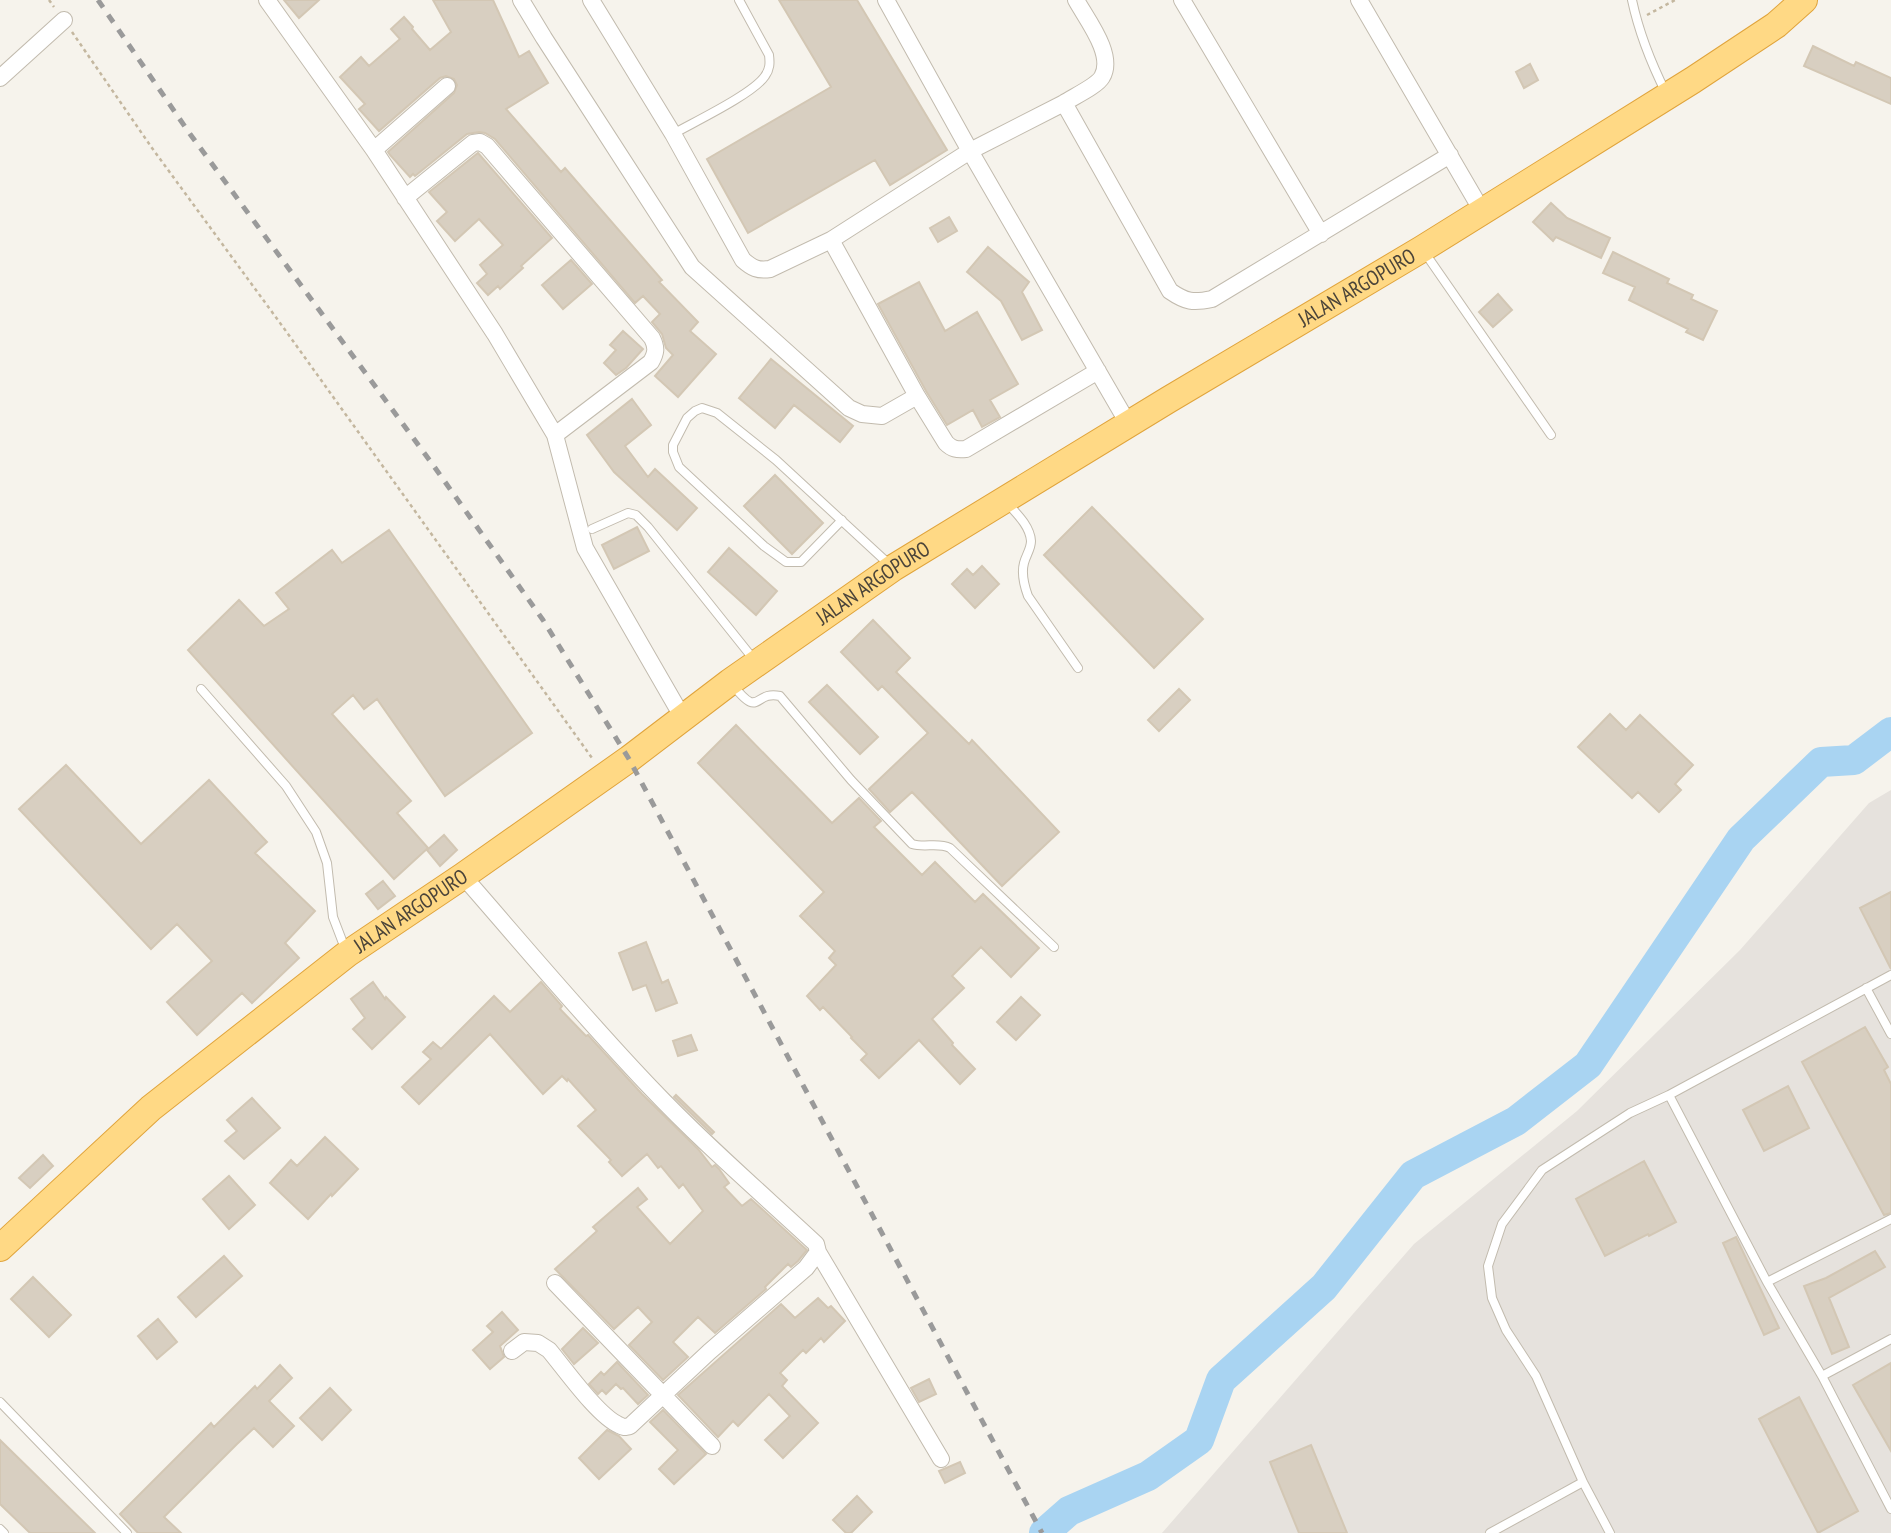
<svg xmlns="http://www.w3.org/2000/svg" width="1891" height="1533" viewBox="0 0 1891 1533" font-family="'PT Sans Narrow',sans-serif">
<rect width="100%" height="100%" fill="#f6f3ec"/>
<path fill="#e6e2dd" d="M1891,790V1533H1162L1414,1244L1577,1111L1740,950L1869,803Z"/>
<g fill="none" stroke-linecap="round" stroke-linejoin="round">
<path stroke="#a9d4f2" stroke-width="30" d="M1044,1533L1069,1511L1148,1476L1199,1440L1221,1380L1324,1287L1413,1175L1516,1121L1588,1065L1741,839L1821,762L1854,760L1891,732"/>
</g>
<path fill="#d8cfc1" stroke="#d3c7b4" stroke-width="2" d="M284,0H319L299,18Z
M433,0H493L519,57L529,51L548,83L506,109L561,172L565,168L662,280L659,282L698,322L690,331L716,354L678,397L655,376L673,355L666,348L662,334L652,322L660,314L643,296L635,303L495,139L485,133L479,132L467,134L415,176L413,174L410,177L390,155L388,152L454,93L457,85L454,79L446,76L440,78L379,131L359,109L365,104L340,77L361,57L369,66L400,39L391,29L404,17L413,27L412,29L430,50L451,32Z
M779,0H857L947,150L890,185L875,160L748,233L707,159L831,87Z
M1813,46L1854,66L1856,62L1891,78V104L1804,66Z
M1530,64L1538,80L1524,88L1516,72Z
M478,153L552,238L521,266L523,268L500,289L498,286L488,295L477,283L487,274L480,265L503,245L479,219L455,241L437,221L447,212L429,192Z
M1551,203L1567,218L1610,238L1601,258L1556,237L1553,241L1533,222Z
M949,217L957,231L938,242L930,228Z
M988,247L1029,282L1022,292L1042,330L1022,340L1001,301L967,272Z
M1613,252L1669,279L1667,283L1693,295L1691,299L1717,311L1703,340L1686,332L1688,329L1629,300L1635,287L1603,273Z
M571,260L592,284L563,309L542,285Z
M919,282L945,331L977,312L1018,384L990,400L1000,417L982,427L973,410L947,425L926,391L878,304Z
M1498,294L1512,310L1493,327L1479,312Z
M623,331L643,349L626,368L616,375L604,363L616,350L610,345Z
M771,359L853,426L840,442L794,405L775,428L739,398Z
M632,399L651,425L625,446L648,477L655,469L697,508L677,530L614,472L587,435Z
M775,475L823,523L792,554L744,506Z
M1092,507L1203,619L1154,668L1044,555Z
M637,527L649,551L614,569L602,545Z
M389,530L532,733L445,796L377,699L364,709L353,695L332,714L411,801L397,813L428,848L394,879L188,650L239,600L264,626L289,609L276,593L332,550L342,563Z
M729,548L777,591L756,615L708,572Z
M982,566L999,584L975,608L952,584L967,569L973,575Z
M873,620L910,658L896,672L969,744L972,740L1059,832L1002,886L912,792L890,812L869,789L928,733L882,686L878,690L841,652Z
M827,685L878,737L860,754L809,702Z
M1179,689L1190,700L1159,731L1148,720Z
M1610,714L1626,730L1640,715L1693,765L1675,784L1681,790L1659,812L1638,792L1632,798L1578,747Z
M736,725L832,823L859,798L881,821L874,827L922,875L935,862L975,902L983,894L1039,948L1011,977L981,947L952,976L964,988L932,1019L953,1043L952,1045L975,1069L960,1084L919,1040L879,1078L861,1060L867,1054L851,1038L852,1037L823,1007L820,1010L807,996L836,965L829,958L835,951L800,916L824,892L698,763Z
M66,765L141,844L209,780L267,842L255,853L315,911L285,943L299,958L252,1003L242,993L197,1035L167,1002L212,961L177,924L151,949L19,809Z
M444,835L457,850L440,866L427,850Z
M383,881L395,896L378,909L366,894Z
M1891,892V969L1860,908Z
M646,942L662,983L668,980L677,1003L656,1011L646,985L633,990L619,953Z
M373,982L385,999L386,997L405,1017L372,1049L353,1029L365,1018L351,999Z
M541,982L562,1006L560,1009L586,1036L588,1035L642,1094L698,1149L712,1167L715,1165L719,1169L729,1183L724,1187L742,1206L751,1199L807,1250L798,1261L791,1267L788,1264L765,1287L766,1289L715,1333L698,1317L673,1342L688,1357L663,1380L629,1345L652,1322L638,1307L614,1329L555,1269L597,1231L593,1227L638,1188L647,1199L637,1207L670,1244L703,1211L683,1184L679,1188L661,1166L658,1168L647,1154L622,1176L609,1162L611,1160L578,1126L596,1110L568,1079L567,1081L562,1076L543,1094L490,1034L419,1104L402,1087L431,1059L423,1052L433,1042L441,1049L494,996L510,1012Z
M1021,997L1040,1015L1016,1040L997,1022Z
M1865,1027L1888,1067L1884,1070L1891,1084V1213L1884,1215L1802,1062Z
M691,1035L697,1050L678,1056L673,1041Z
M1788,1086L1809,1128L1764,1151L1743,1110Z
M676,1095L714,1132L712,1134L674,1097Z
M252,1098L280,1128L244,1159L225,1141L237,1131L227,1120Z
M325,1137L358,1169L332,1196L331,1194L308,1219L270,1183L291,1160L297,1166Z
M43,1155L53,1166L30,1188L19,1178Z
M1644,1161L1676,1222L1649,1236L1648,1234L1605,1256L1576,1199Z
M229,1176L255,1205L229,1229L203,1199Z
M1736,1237L1779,1328L1764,1335L1723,1243Z
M1875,1251L1885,1267L1829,1298L1849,1347L1832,1354L1804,1286L1826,1278Z
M224,1256L242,1276L196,1317L178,1297Z
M33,1277L71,1315L49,1337L11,1299Z
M818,1298L828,1308L831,1306L845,1321L824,1342L821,1338L806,1353L803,1350L780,1373L787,1380L782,1386L818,1423L783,1458L765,1440L790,1416L769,1394L738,1426L733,1421L718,1437L678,1395L781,1304L795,1318Z
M502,1312L518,1330L500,1346L504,1357L490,1369L473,1350L493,1332L487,1326Z
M158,1319L177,1342L157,1359L138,1336Z
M583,1328L598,1343L574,1364L562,1349Z
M617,1362L648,1395L638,1404L623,1388L621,1389L616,1384L606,1394L602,1390L598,1394L589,1384L601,1372L604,1375Z
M1891,1363V1451L1853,1385Z
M280,1365L292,1378L269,1401L294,1426L273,1447L254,1428L237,1444L164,1517L181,1533H138L120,1514L211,1423L214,1427L255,1386L257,1389Z
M929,1379L936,1394L919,1402L911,1388Z
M330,1388L351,1410L322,1440L300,1418Z
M1799,1397L1858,1511L1818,1533L1759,1419Z
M663,1410L706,1454L674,1484L659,1469L678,1450L650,1422Z
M607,1430L619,1436L631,1449L599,1479L579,1458Z
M0,1440L95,1533H30L0,1504Z
M1311,1445L1347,1533H1299L1270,1462Z
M960,1462L965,1473L945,1483L939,1471Z
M857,1496L872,1512L851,1533H846L833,1520Z"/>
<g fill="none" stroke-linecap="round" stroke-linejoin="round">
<defs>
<path id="service" d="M1632,0C1639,33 1651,63 1666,93
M673,134C694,122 753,94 765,76C770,69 770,63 769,55L739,0
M1425,253L1551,435
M1007,503C1017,514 1030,526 1031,541C1031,549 1026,555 1024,563C1021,574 1024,585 1028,596L1078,668
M842,520L801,562H786L764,546L679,467L673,452V445L687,418L695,411L702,408L717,413L776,460L891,566
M592,529L628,513L636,515L648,527L755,661
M732,684C761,721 753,690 780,696L851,780L912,844C925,848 938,842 950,848L1054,947
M201,689L286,786L316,832L327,863L333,917L346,951
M1866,988L1891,1034
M1669,1095L1767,1282L1822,1376L1891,1509
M1767,1282L1891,1219
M1822,1376L1891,1339
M0,1402L127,1533
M0,1529L4,1533
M1490,1533L1583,1482
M1610,1533L1583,1482L1536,1376L1506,1330L1492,1298L1488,1266L1502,1224L1542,1170L1630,1113L1669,1095L1891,975"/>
<path id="minor" d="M267,0L374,150L495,334L555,435L585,548L683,718
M521,0L544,38L692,267L849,408L862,414L882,416L917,396
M591,0L673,134L743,260C752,268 758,271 770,269L831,240L970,151L1064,103
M886,0L970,151L1129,425
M1076,0C1087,20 1115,55 1102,77C1097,86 1073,97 1064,103L1170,291C1186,302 1193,303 1212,299L1450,155
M1182,0L1321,234
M1359,0L1482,211
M0,78L64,20
M374,150L447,86
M405,198L473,143L480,142L487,146L652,338C657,348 656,353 651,362L555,435
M831,240L917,396L946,443C952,449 957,450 966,449L1098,371
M463,876C525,947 585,1019 650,1087C702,1142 760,1192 816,1244L818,1252L806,1268L709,1352L630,1426C624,1427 625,1428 619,1425C598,1416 565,1369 549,1350L538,1343L524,1342L512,1351
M818,1252L941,1459
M555,1283L712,1446"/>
<g id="trunk">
<path id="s1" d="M0,1248L151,1108L347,954L463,876L629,759L730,682L893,568L1168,400L1422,249L1693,80L1776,25L1804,0"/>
</g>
</defs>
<use href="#service" stroke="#c2bbae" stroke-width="10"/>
<use href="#minor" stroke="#c2bbae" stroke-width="18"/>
<use href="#trunk" stroke="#e0a43c" stroke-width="28"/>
<path stroke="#c4b79f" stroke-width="2.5" stroke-dasharray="3.5 3.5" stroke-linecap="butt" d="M49,0L54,7
M1647,15L1675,0
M72,32L152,148L283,327L592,758"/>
<use href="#service" stroke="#fff" stroke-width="8"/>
<use href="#minor" stroke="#fff" stroke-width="16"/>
<use href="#trunk" stroke="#ffd985" stroke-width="26"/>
<path stroke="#9a9a9a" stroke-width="5" stroke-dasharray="9 9" stroke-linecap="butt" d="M98,0L190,134L433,465L543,620L629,759L1042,1533"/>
</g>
<g text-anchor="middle" stroke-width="5" stroke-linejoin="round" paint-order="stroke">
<g font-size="21" fill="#4b4439" stroke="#fff">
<text dy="7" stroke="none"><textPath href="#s1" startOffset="1666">JALAN ARGOPURO</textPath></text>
<text dy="7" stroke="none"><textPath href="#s1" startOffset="1099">JALAN ARGOPURO</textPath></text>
<text dy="7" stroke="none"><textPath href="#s1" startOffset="532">JALAN ARGOPURO</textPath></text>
</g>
</g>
</svg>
